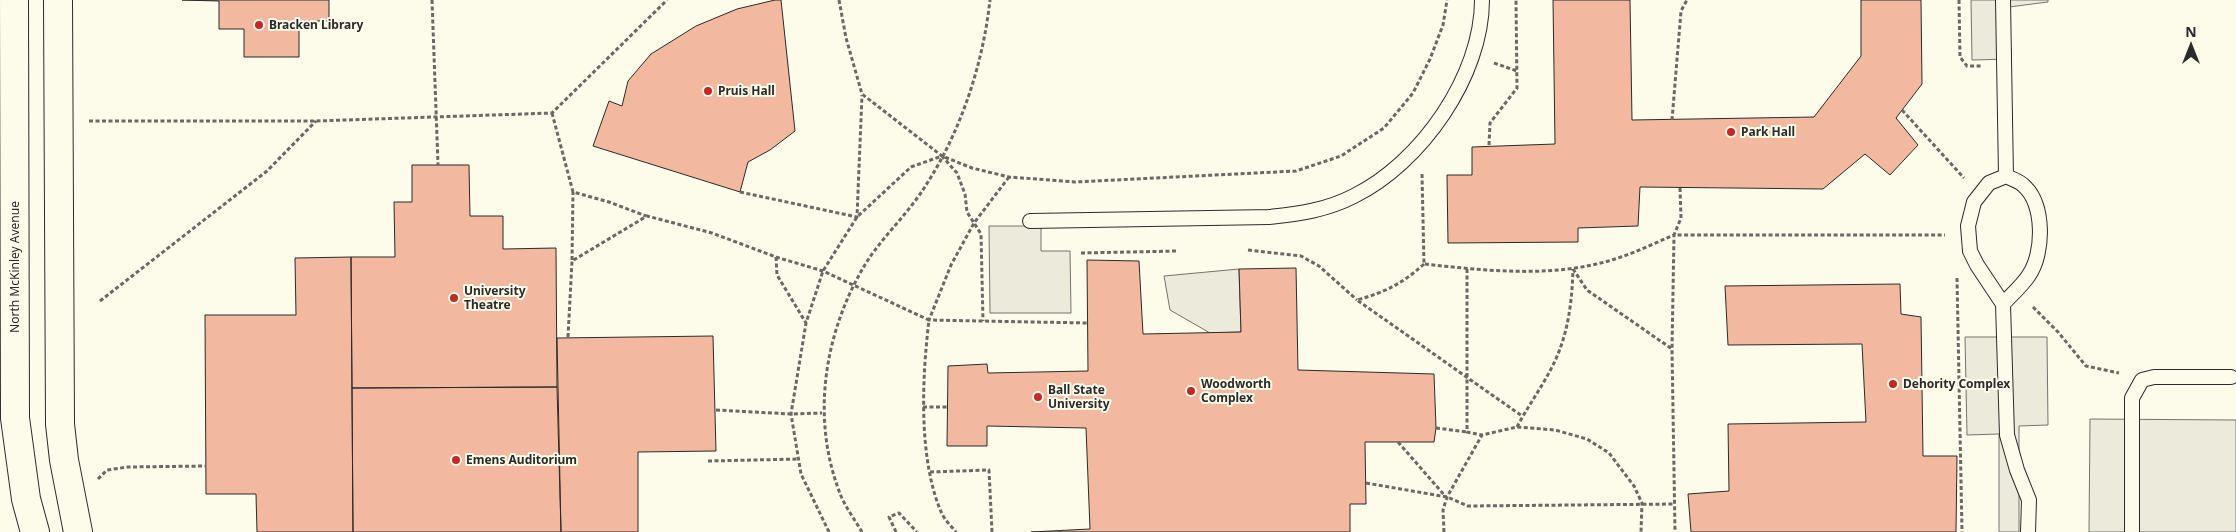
<svg xmlns="http://www.w3.org/2000/svg" width="2236" height="532" viewBox="0 0 2236 532" font-family="'Noto Sans',sans-serif">
<rect width="100%" height="100%" fill="#fdfbea"/>
<path fill="#eceadb" stroke="#74746e" d="M1971,0H2048V2L2009,7L2011,59L1972,60Z
M989,226H1041V251H1070L1071,313H990Z
M1239,269L1241,332L1210,333L1170,310L1164,276Z
M1965,337H2047L2048,425L2019,426V532H1999V434L1967,435Z
M2090,419L2236,420V532H2089Z"/>
<path fill="#f2b8a0" stroke="#2b2b2b" d="M182,0H329V21H299V57H244V29H219V1Z
M775,0H781L795,131L770,150L748,162L740,192L593,146L609,101L622,106L628,81L651,54L696,26L737,9Z
M1553,0H1630L1632,120L1814,117L1861,56V0H1921L1922,84L1896,118L1918,145L1890,175L1865,154L1823,189L1640,187L1638,226L1578,228V242L1448,243L1447,175H1472V147L1555,144Z
M412,165H469L470,216H503V249L556,248L557,387L352,388L351,257H395L394,202H412Z
M351,257L353,532H257L256,494H206L205,315H296L295,258Z
M1087,260L1139,261L1143,334L1241,332L1239,269L1296,268L1298,370L1434,374L1436,428L1434,442H1365L1366,504H1350V532H1031L1090,529L1086,428L987,426V446H947L948,366L987,364L988,373L1088,371Z
M1900,284L1901,314L1921,317L1923,456H1957L1956,532H1691L1688,494L1729,491L1728,424L1866,422L1862,344L1728,345L1725,286Z
M713,336L716,451L638,452V532H561L557,338Z
M557,387L561,532H353L352,388Z"/>
<g fill="none" stroke-linecap="round" stroke-linejoin="round">
<defs>
<path id="service" d="M2003,0L2006,176
M1030,221L1269,217C1299,214 1327,210 1354,196C1421,163 1482,76 1482,0
M2003,304C2011,295 2022,286 2029,275C2044,253 2045,204 2023,185C2019,181 2012,179 2006,176L1989,183L1974,202L1968,226L1970,251L1977,265L2003,304L2007,435L2017,470L2029,500L2028,532
M2132,532V398L2142,380L2154,377H2231"/>
<path id="secondary" d="M14,0L15,418L26,499L35,532
M58,0L60,424L64,460L78,532"/>
</defs>
<use href="#service" stroke="#2b2b2b" stroke-width="16"/>
<use href="#secondary" stroke="#2b2b2b" stroke-width="30"/>
<path stroke="#6a6964" stroke-width="3" stroke-dasharray="4 2.5" stroke-linecap="butt" d="M432,0L438,165
M839,0L846,38L862,94L942,156L972,168L1009,177L1075,182L1296,171L1341,156L1384,128L1413,93L1430,59L1443,25L1447,0
M1959,0L1960,57L1967,66H1981
M1494,63L1517,71
M1902,110L1964,178
M552,113L573,192L609,202L646,216
M1672,120L1681,11L1687,0
M89,121H316L552,113L667,0
M1489,145L1490,123L1517,88L1516,0
M1422,174L1424,264C1489,271 1558,279 1621,257C1639,251 1657,242 1674,235L1672,349L1675,532
M1009,177L974,223L951,265L929,320L1087,323
M1680,188L1681,218L1674,235H1945
M740,192L857,217L862,95
M1248,250L1301,256L1319,266L1357,300
M1081,253L1177,251
M776,257L777,275L806,323
M572,260L573,192
M1424,264C1402,284 1385,292 1357,300L1522,416
M1467,269V432L1482,435
M1573,269L1587,290L1672,349
M1957,278L1962,532
M100,301L267,171L316,121
M2033,307L2058,332L2086,366L2119,373
M568,337L572,261L647,216L712,233L776,257L823,271L929,320C922,378 918,460 942,514C945,520 951,526 956,532
M923,407H947
M716,410L791,414L822,413
M1517,427C1528,406 1542,387 1552,367C1568,336 1572,303 1573,269
M1436,428L1467,432
M1398,442L1446,497
M708,461L799,459
M930,472L989,470L992,532
M98,479L107,470L128,467L206,466
M1366,483L1447,497L1468,506L1675,504
M829,532L801,474L791,414L806,323L823,271L857,217L911,167L942,156L957,173L965,194L967,212L981,234L983,321
M862,532C855,520 846,508 841,496C810,419 824,332 866,263C883,236 909,213 926,185C961,131 983,64 990,0
M896,532L889,517L899,513L917,532
M1444,532L1443,510L1447,497L1482,435L1517,427L1555,430L1587,439L1609,453L1634,486L1642,503L1641,532"/>
<use href="#service" stroke="#fdfbea" stroke-width="14"/>
<use href="#secondary" stroke="#fdfbea" stroke-width="28"/>
</g>
<g fill="#c62828" stroke="#fdfbea" stroke-width="2">
<circle cx="259" cy="25" r="5"/>
<circle cx="708" cy="91" r="5"/>
<circle cx="1731" cy="132" r="5"/>
<circle cx="454" cy="298" r="5"/>
<circle cx="1893" cy="384" r="5"/>
<circle cx="1191" cy="391" r="5"/>
<circle cx="1038" cy="397" r="5"/>
<circle cx="456" cy="460" r="5"/>
</g>
<g text-anchor="middle" stroke-width="4" stroke-linejoin="round" paint-order="stroke">
<g font-size="12" font-weight="bold" fill="#2b2b2b" stroke="#fdfbea" text-anchor="start">
<text x="269" y="29">Bracken Library</text>
<text x="718" y="95">Pruis Hall</text>
<text x="1741" y="136">Park Hall</text>
<text x="464" y="295">University<tspan x="464" dy="14">Theatre</tspan></text>
<text x="1201" y="388">Woodworth<tspan x="1201" dy="14">Complex</tspan></text>
<text x="1903" y="388">Dehority Complex</text>
<text x="1048" y="394">Ball State<tspan x="1048" dy="14">University</tspan></text>
<text x="466" y="464">Emens Auditorium</text>
</g>
<g font-size="12" fill="#2b2b2b" stroke="#fdfbea">
<text transform="translate(15 267) rotate(-90)" y="4">North McKinley Avenue</text>
</g>
</g>
<g transform="translate(2191 45)" stroke="#fdfbea" stroke-width="4" paint-order="stroke">
<path d="M0-4L9 19L0 12L-9 19Z" fill="#2b2b2b"/>
<text y="-8" font-size="14" font-weight="bold" text-anchor="middle" fill="#2b2b2b">N</text>
</g>
</svg>
